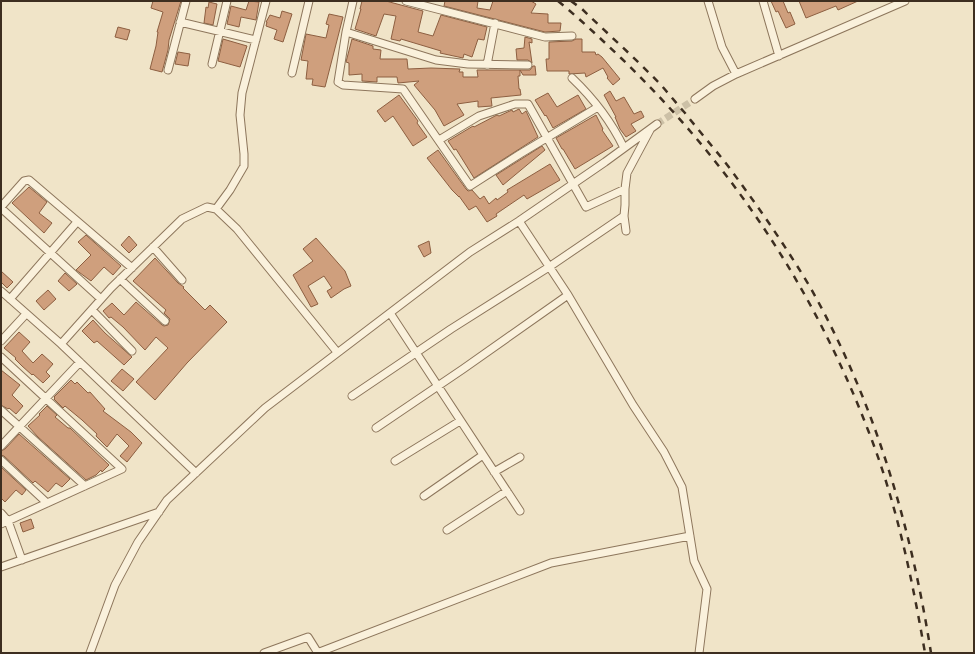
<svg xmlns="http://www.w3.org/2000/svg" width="975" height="654" viewBox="0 0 975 654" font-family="'Playfair Display',serif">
<rect width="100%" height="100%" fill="#f0e4c8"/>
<path fill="#cf9f7d" stroke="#8d5f41" d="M153,1H181L169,40L168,50L162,72L150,69L156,46L158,32H157L163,12L151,8Z
M249,1L259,2L256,20L241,17L239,27L227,24L231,6L246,10Z
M362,1H386L423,11L418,32L433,36L441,15L487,27L484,40L478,39L472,57L464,54L463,58L440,53L441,51L401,39L400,41L391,39L396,16L384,14L376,36L355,29L361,9H360Z
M445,1H478L477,8L490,10L493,1H531L536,4L531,13L548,14V23H561L560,31L545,32L444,6Z
M771,1H783L788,13L790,12L795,24L786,28L778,11L776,12Z
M799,1H858L838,10L836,6L806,18Z
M209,2L217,4L213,25L204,23L206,7L208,8Z
M282,11L292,14L283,42L274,39L277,30L266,26L267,22H266L270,15L280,18Z
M329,14L343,17L325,87L312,85L313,79H306L308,61L301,60L306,34L326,38L329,25L326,24Z
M118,27L130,30L127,40L115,37Z
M525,37L532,39V43L529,42L532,63L528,60H517L516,49L524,48Z
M223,39L247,46L240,67L218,61Z
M352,39L373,46V49L381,50L380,59H407L408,69L431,68L460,69L459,72H463V77H478L477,70H520V76H518L519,89H520L521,95L491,98L492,106L478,107V101L457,104L464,115L444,126L435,110L414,85L419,81L398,83L397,77H377V82L362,81V74L349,75V63L346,62Z
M576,39H582V52H595L596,55L598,54L602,57L620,79L613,85L607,78L608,77L603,68L586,77L585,73L569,74V71H547L546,59H549V42L572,41Z
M178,52L190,54L188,66L175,64Z
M533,66H535L536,75H523L520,70H530Z
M610,91L616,101L624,97L634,114L641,111L644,117L631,124L636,131L626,137L620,129L615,117H616L604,95Z
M548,93L557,107L578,95L586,109L553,128L546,115L545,116L535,100Z
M399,95L418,121L417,123L427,137L413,146L393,116L385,122L377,111Z
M519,109L522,114L526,111L538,137L474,178L456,149L454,150L448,141L473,126L474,127L497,115L499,116L512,110L513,112Z
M596,115L603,129L602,130L613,146L575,169L563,149H562L556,138Z
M542,146L545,150L503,185L496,175Z
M438,150L466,189L468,191L472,190L480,199L484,196L489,204L496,198L497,200L508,192L507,190L550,164L560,180L527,199L524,195L496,214L497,216L487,222L476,206L469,210L459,196V197L452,190L427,158Z
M29,187L47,202L39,213L52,223L44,233L12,203Z
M86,235L121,266L113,275L104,267L91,281L76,270L91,255L78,242Z
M129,236L137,245L129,253L121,245Z
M316,238L345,271L351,286L344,289L331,298L327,291L332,288L324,276L308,286L318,304L311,307L293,275L313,261L303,249Z
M429,241L431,253L424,257L418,246Z
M155,258L178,283L184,287L183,288L205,310L210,305L227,322L187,363L155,400L136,382L168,348L156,337L145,350L123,327L111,317L109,318L103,311L112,303L124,315L136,302L162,325L164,326L168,325L170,319L164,313L166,310L133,281Z
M1,271L13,282L7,288L1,282Z
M65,273L77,284L69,291L58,281Z
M48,290L56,299L44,310L36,301Z
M93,320L105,333L132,357L124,365L97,341L94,343L82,331Z
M19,332L30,342L22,351L33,363L42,354L53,364L46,372L50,376L43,383L33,374L32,375L22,366L15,359L16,358L4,348Z
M122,369L134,379L123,391L111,381Z
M1,370L20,385L12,395L23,406L16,414L9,408L8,409L1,405Z
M71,380L75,384L77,382L88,393L90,392L105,409L103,411L131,432L142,443L127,462L120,456L129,446L117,434L107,447L96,436L97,434L82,420L65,406L63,408L54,399L55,398L54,397Z
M47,406L57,415L55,417L68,428H70L109,465L102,472L101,470L96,475L86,480L38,437L28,426L40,415L39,414Z
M19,434L70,479L62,487L56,483L48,492L35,481L33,483L4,456L1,455V451L5,449Z
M1,467L26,490L22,495L16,490L5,502L1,498Z
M31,519L34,528L23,532L20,523Z"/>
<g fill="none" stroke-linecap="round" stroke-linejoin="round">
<path stroke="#ccc0a6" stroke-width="7" stroke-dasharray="7 3.5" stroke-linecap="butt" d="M657,124L695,99"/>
<defs>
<path id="street" d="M353,1L346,32L338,82L343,85L403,89L470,186L520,154L598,107
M406,1L545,37L572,36
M708,1L722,47L736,74
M763,1L779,56
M180,22L256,40
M346,32L436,60L468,64L528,65
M212,64L227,1
M487,65L495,23
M168,70L186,1
M292,73L309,1
M572,78C593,98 611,121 624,148
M695,99L713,86L736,74L905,1
M439,140L479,116L515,104H528L586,207L625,189
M1,207L24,181L29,180L132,268
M1,208L101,299
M216,209L230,190L244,166V154L240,115L242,93L266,1
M519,221L568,295L633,405L664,452L682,487L694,561L707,589L699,653
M626,231L624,216L625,205V189L627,173L650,130
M153,247L182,280
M120,279L165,321
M1,291L61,344L196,473
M10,299L77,222
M92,310L132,351
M390,313L520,511
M1,341L26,314
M61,344L111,288L182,219L207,207L216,209L237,229L337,352
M1,357L122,469L1,524
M352,396L451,329L549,267L624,216
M1,410L85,486
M376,428L463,369L568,295
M1,446L80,362
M1,460L47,503
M395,461L460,421
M494,472L520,457
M424,496L483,455
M1,513L8,521L22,560
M447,530L507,491
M1,567L159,512
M90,653L115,585L138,542L167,500L265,408L470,252L519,221L605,162L657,124
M264,653L308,637L318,653
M317,653L551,563L690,536"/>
</defs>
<use href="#street" stroke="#8d765c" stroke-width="9"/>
<use href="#street" stroke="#faf1dc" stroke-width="7"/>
<path stroke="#3d2e20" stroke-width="2.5" stroke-dasharray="7 7" stroke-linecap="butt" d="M558,1C580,19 600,38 621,58C731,164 813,287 868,430C896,501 912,578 925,653
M571,1L582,9C608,34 636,59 661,85C669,94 677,104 685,113C699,131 714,148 728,166C757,205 785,245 810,287C874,400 911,525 931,653"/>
</g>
<rect width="975" height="654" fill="none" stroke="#3d2e20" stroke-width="4"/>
</svg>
